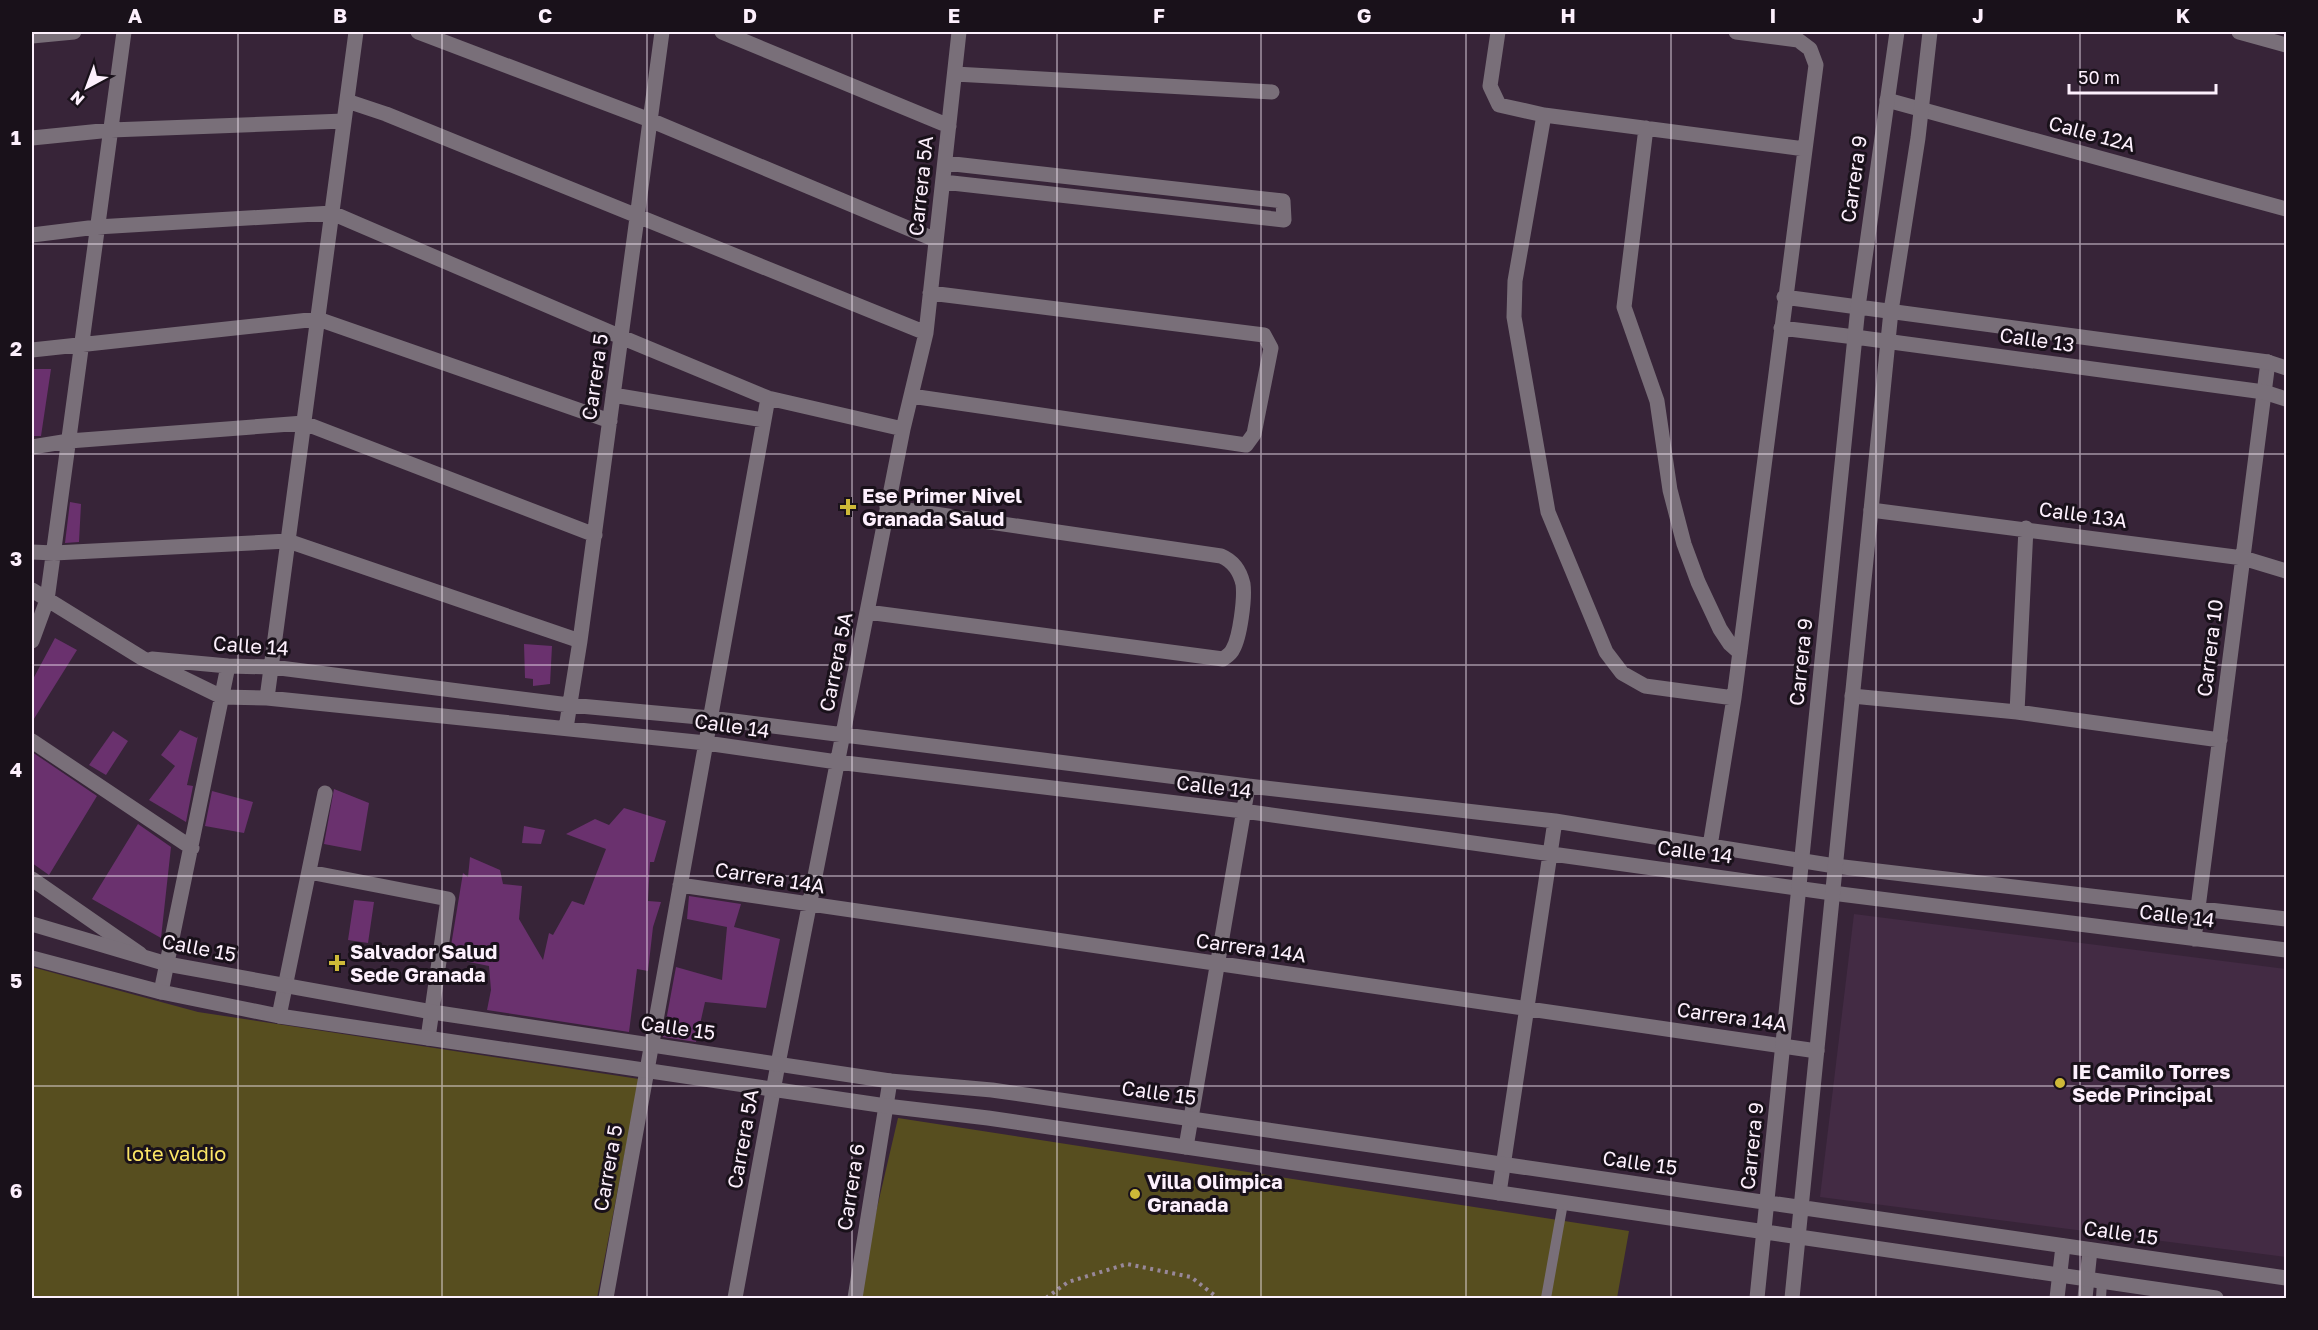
<svg xmlns="http://www.w3.org/2000/svg" width="2318" height="1330" viewBox="0 0 2318 1330" font-family="'Golos Text',sans-serif">
<rect width="100%" height="100%" fill="#372438"/>
<path fill="#432b44" d="M1854,914L2286,969V1257L1820,1197Z"/>
<path fill="#574e1f" d="M32,967L198,1012L639,1079L597,1298H32Z
M898,1118L1629,1231L1617,1298H856Z"/>
<path fill="#6a316e" d="M32,369H51L41,436H32Z
M70,502L81,504L79,542L65,543Z
M55,638L77,650L32,722V681Z
M524,644L552,646L550,684L533,686V679L525,678Z
M180,730L197,738L198,736L187,785L193,786L186,822L149,800L175,766L161,755Z
M113,731L128,741L106,775L89,765Z
M32,752L97,796L49,875L32,863Z
M334,789L369,803L361,851L324,844Z
M212,791L253,802L244,833L205,826Z
M624,808L666,821L654,862H650L648,901L661,902L653,927L648,971L637,969L629,1032L487,1010L491,990L489,966L449,958L463,873L468,877L470,857L500,870L503,884L522,886L519,919L543,960L549,933L553,935L572,901L584,905L606,849L566,834L595,819L609,825Z
M138,824L171,847L161,938L92,899Z
M524,826L545,830L541,844L522,843Z
M689,896L741,904L734,927L780,939L766,1008L705,1002L696,1042L663,1037L676,967L722,980L727,927L687,919Z
M354,900L374,902L368,943L348,940Z"/>
<g fill="none" stroke-linecap="round" stroke-linejoin="round">
<path stroke="#988899" stroke-width="4" stroke-dasharray="3 4.5" stroke-linecap="butt" d="M1046,1298L1068,1282L1127,1264L1191,1277L1218,1298"/>
<path stroke="#796f79" stroke-width="10" d="M1546,1298L1563,1203
M2101,1298L2102,1282"/>
<path stroke="#796f79" stroke-width="15" d="M418,32L650,120L936,240
M722,32L949,126
M1498,32L1490,86L1499,105L1544,115L1805,149
M2239,32L2286,45
M32,36L74,32
M955,74L1272,92
M1887,100L2286,209
M347,101L386,114L926,333
M1544,115L1515,281L1514,317L1548,512L1606,652L1622,673L1645,686L1734,698
M1646,128L1624,307L1657,401L1670,490L1684,544L1698,582L1720,629L1730,644L1740,653
M32,138L111,130L344,121
M943,182L1284,220L1283,201L945,163
M32,235L97,227L332,213L621,337L768,398L903,429
M1784,297L1858,307
M1781,328L1855,337
M32,350L318,319L610,421
M613,395L764,420
M911,396L1246,445L1254,434L1271,348L1264,335L930,293
M32,447L69,441L304,423L595,535
M1871,510L2243,558L2286,571
M32,552L54,553L288,541L580,641
M32,590L142,658L222,697L267,698L706,743L837,762L1243,811L1832,893L2286,950
M867,612L1223,659C1227,656 1231,654 1233,649C1240,637 1245,598 1243,584C1240,571 1233,561 1221,556L887,507
M32,641L47,600L124,32
M152,659L228,666L272,667L569,705L710,718L1248,786L1555,821L1835,866L2286,919
M1852,696L2017,712L2220,740
M267,698L356,32
M2017,712L2026,528
M566,728L580,641L662,32
M32,741L192,848
M1710,846L1734,698L1816,65L1810,49L1798,40L1736,32
M309,872L448,899L428,1038
M32,879L140,954
M680,885L1817,1051
M2194,939L2268,362
M161,992L228,666
M279,1016L325,793
M1186,1147L1248,786
M1499,1193L1555,821
M606,1298L768,398
M735,1298L778,1064L903,429L926,333L959,32
M855,1298L890,1081
M2057,1298L2063,1246
M2085,1298L2090,1250"/>
<path stroke="#796f79" stroke-width="15" d="M1858,307L2268,362L2286,368
M1855,337L2264,392L2286,399
M32,924L167,964L432,1012L890,1081L992,1090L2286,1278
M32,958L161,992L279,1016L886,1106L988,1118L2216,1298
M1757,1298L1858,307L1897,32
M1792,1298L1891,311L1918,138L1930,32"/>
</g>
<path fill="none" stroke="#fdf0fd" stroke-width="1.5" stroke-opacity="0.55" d="M238,32V1298M442,32V1298M647,32V1298M852,32V1298M1057,32V1298M1261,32V1298M1466,32V1298M1671,32V1298M1876,32V1298M2080,32V1298M32,244H2286M32,454H2286M32,665H2286M32,876H2286M32,1086H2286"/>
<g fill="#ceb938" stroke="#19111a" stroke-width="2">
<path d="M845 498h6v6h6v6h-6v6h-6v-6h-6v-6h6z"/>
<path d="M334 954h6v6h6v6h-6v6h-6v-6h-6v-6h6z"/>
<circle cx="2060" cy="1083" r="6"/>
<circle cx="1135" cy="1194" r="6"/>
</g>
<g text-anchor="middle" stroke-width="6" stroke-linejoin="round" paint-order="stroke">
<g font-size="20" fill="#fdf0fd" stroke="#19111a">
<text transform="translate(2092 134) rotate(15)" y="7">Calle 12A</text>
<text transform="translate(1854 179) rotate(-82)" y="7">Carrera 9</text>
<text transform="translate(921 186) rotate(-84)" y="7">Carrera 5A</text>
<text transform="translate(2037 340) rotate(8)" y="7">Calle 13</text>
<text transform="translate(595 377) rotate(-82)" y="7">Carrera 5</text>
<text transform="translate(2083 515) rotate(8)" y="7">Calle 13A</text>
<text transform="translate(251 646) rotate(4)" y="7">Calle 14</text>
<text transform="translate(2210 648) rotate(-83)" y="7">Carrera 10</text>
<text transform="translate(836 662) rotate(-79)" y="7">Carrera 5A</text>
<text transform="translate(1801 662) rotate(-84)" y="7">Carrera 9</text>
<text transform="translate(732 726) rotate(8)" y="7">Calle 14</text>
<text transform="translate(1214 787) rotate(7)" y="7">Calle 14</text>
<text transform="translate(1695 852) rotate(7)" y="7">Calle 14</text>
<text transform="translate(770 878) rotate(9)" y="7">Carrera 14A</text>
<text transform="translate(2177 916) rotate(7)" y="7">Calle 14</text>
<text transform="translate(199 948) rotate(11)" y="7">Calle 15</text>
<text transform="translate(1251 948) rotate(8)" y="7">Carrera 14A</text>
<text transform="translate(1732 1017) rotate(8)" y="7">Carrera 14A</text>
<text transform="translate(678 1028) rotate(8)" y="7">Calle 15</text>
<text transform="translate(1159 1093) rotate(8)" y="7">Calle 15</text>
<text transform="translate(743 1139) rotate(-80)" y="7">Carrera 5A</text>
<text transform="translate(1752 1146) rotate(-84)" y="7">Carrera 9</text>
<text transform="translate(1640 1163) rotate(8)" y="7">Calle 15</text>
<text transform="translate(608 1168) rotate(-80)" y="7">Carrera 5</text>
<text transform="translate(851 1187) rotate(-81)" y="7">Carrera 6</text>
<text transform="translate(2121 1233) rotate(8)" y="7">Calle 15</text>
</g>
<g font-size="20" font-weight="bold" fill="#fdf0fd" stroke="#19111a" text-anchor="start">
<text x="862" y="503">Ese Primer Nivel<tspan x="862" dy="23">Granada Salud</tspan></text>
<text x="350" y="959">Salvador Salud<tspan x="350" dy="23">Sede Granada</tspan></text>
<text x="2072" y="1079">IE Camilo Torres<tspan x="2072" dy="23">Sede Principal</tspan></text>
<text x="1147" y="1189">Villa Olimpica<tspan x="1147" dy="23">Granada</tspan></text>
</g>
<g font-size="20" fill="#fce667" stroke="#19111a">
<text x="176" y="1161">lote valdio</text>
</g>
</g>
<rect width="2318" height="1330" fill="none" stroke="#19111a" stroke-width="66"/>
<g transform="translate(87 87) rotate(221)" stroke="#19111a" stroke-width="4.5" paint-order="stroke">
<path d="M0-4.5L10 22L0 15L-10 22Z" fill="#fdf0fd"/>
<text y="-9" font-size="16" font-weight="bold" text-anchor="middle" fill="#fdf0fd">N</text>
</g>
<path d="M2069 84v9h147v-9" fill="none" stroke="#fdf0fd" stroke-width="3"/>
<text x="2078" y="84" font-size="18" fill="#fdf0fd" stroke="#19111a" stroke-width="4.5" paint-order="stroke">50 m</text>
<rect x="33" y="33" width="2252" height="1264" fill="none" stroke="#fdf0fd" stroke-width="2"/>
<g font-size="20" text-anchor="middle" font-weight="bold" fill="#fdf0fd">
<text x="135" y="23">A</text>
<text x="340" y="23">B</text>
<text x="545" y="23">C</text>
<text x="750" y="23">D</text>
<text x="954" y="23">E</text>
<text x="1159" y="23">F</text>
<text x="1364" y="23">G</text>
<text x="1568" y="23">H</text>
<text x="1773" y="23">I</text>
<text x="1978" y="23">J</text>
<text x="2183" y="23">K</text>
<text x="16" y="145">1</text>
<text x="16" y="356">2</text>
<text x="16" y="566">3</text>
<text x="16" y="777">4</text>
<text x="16" y="988">5</text>
<text x="16" y="1198">6</text>
</g>
</svg>
